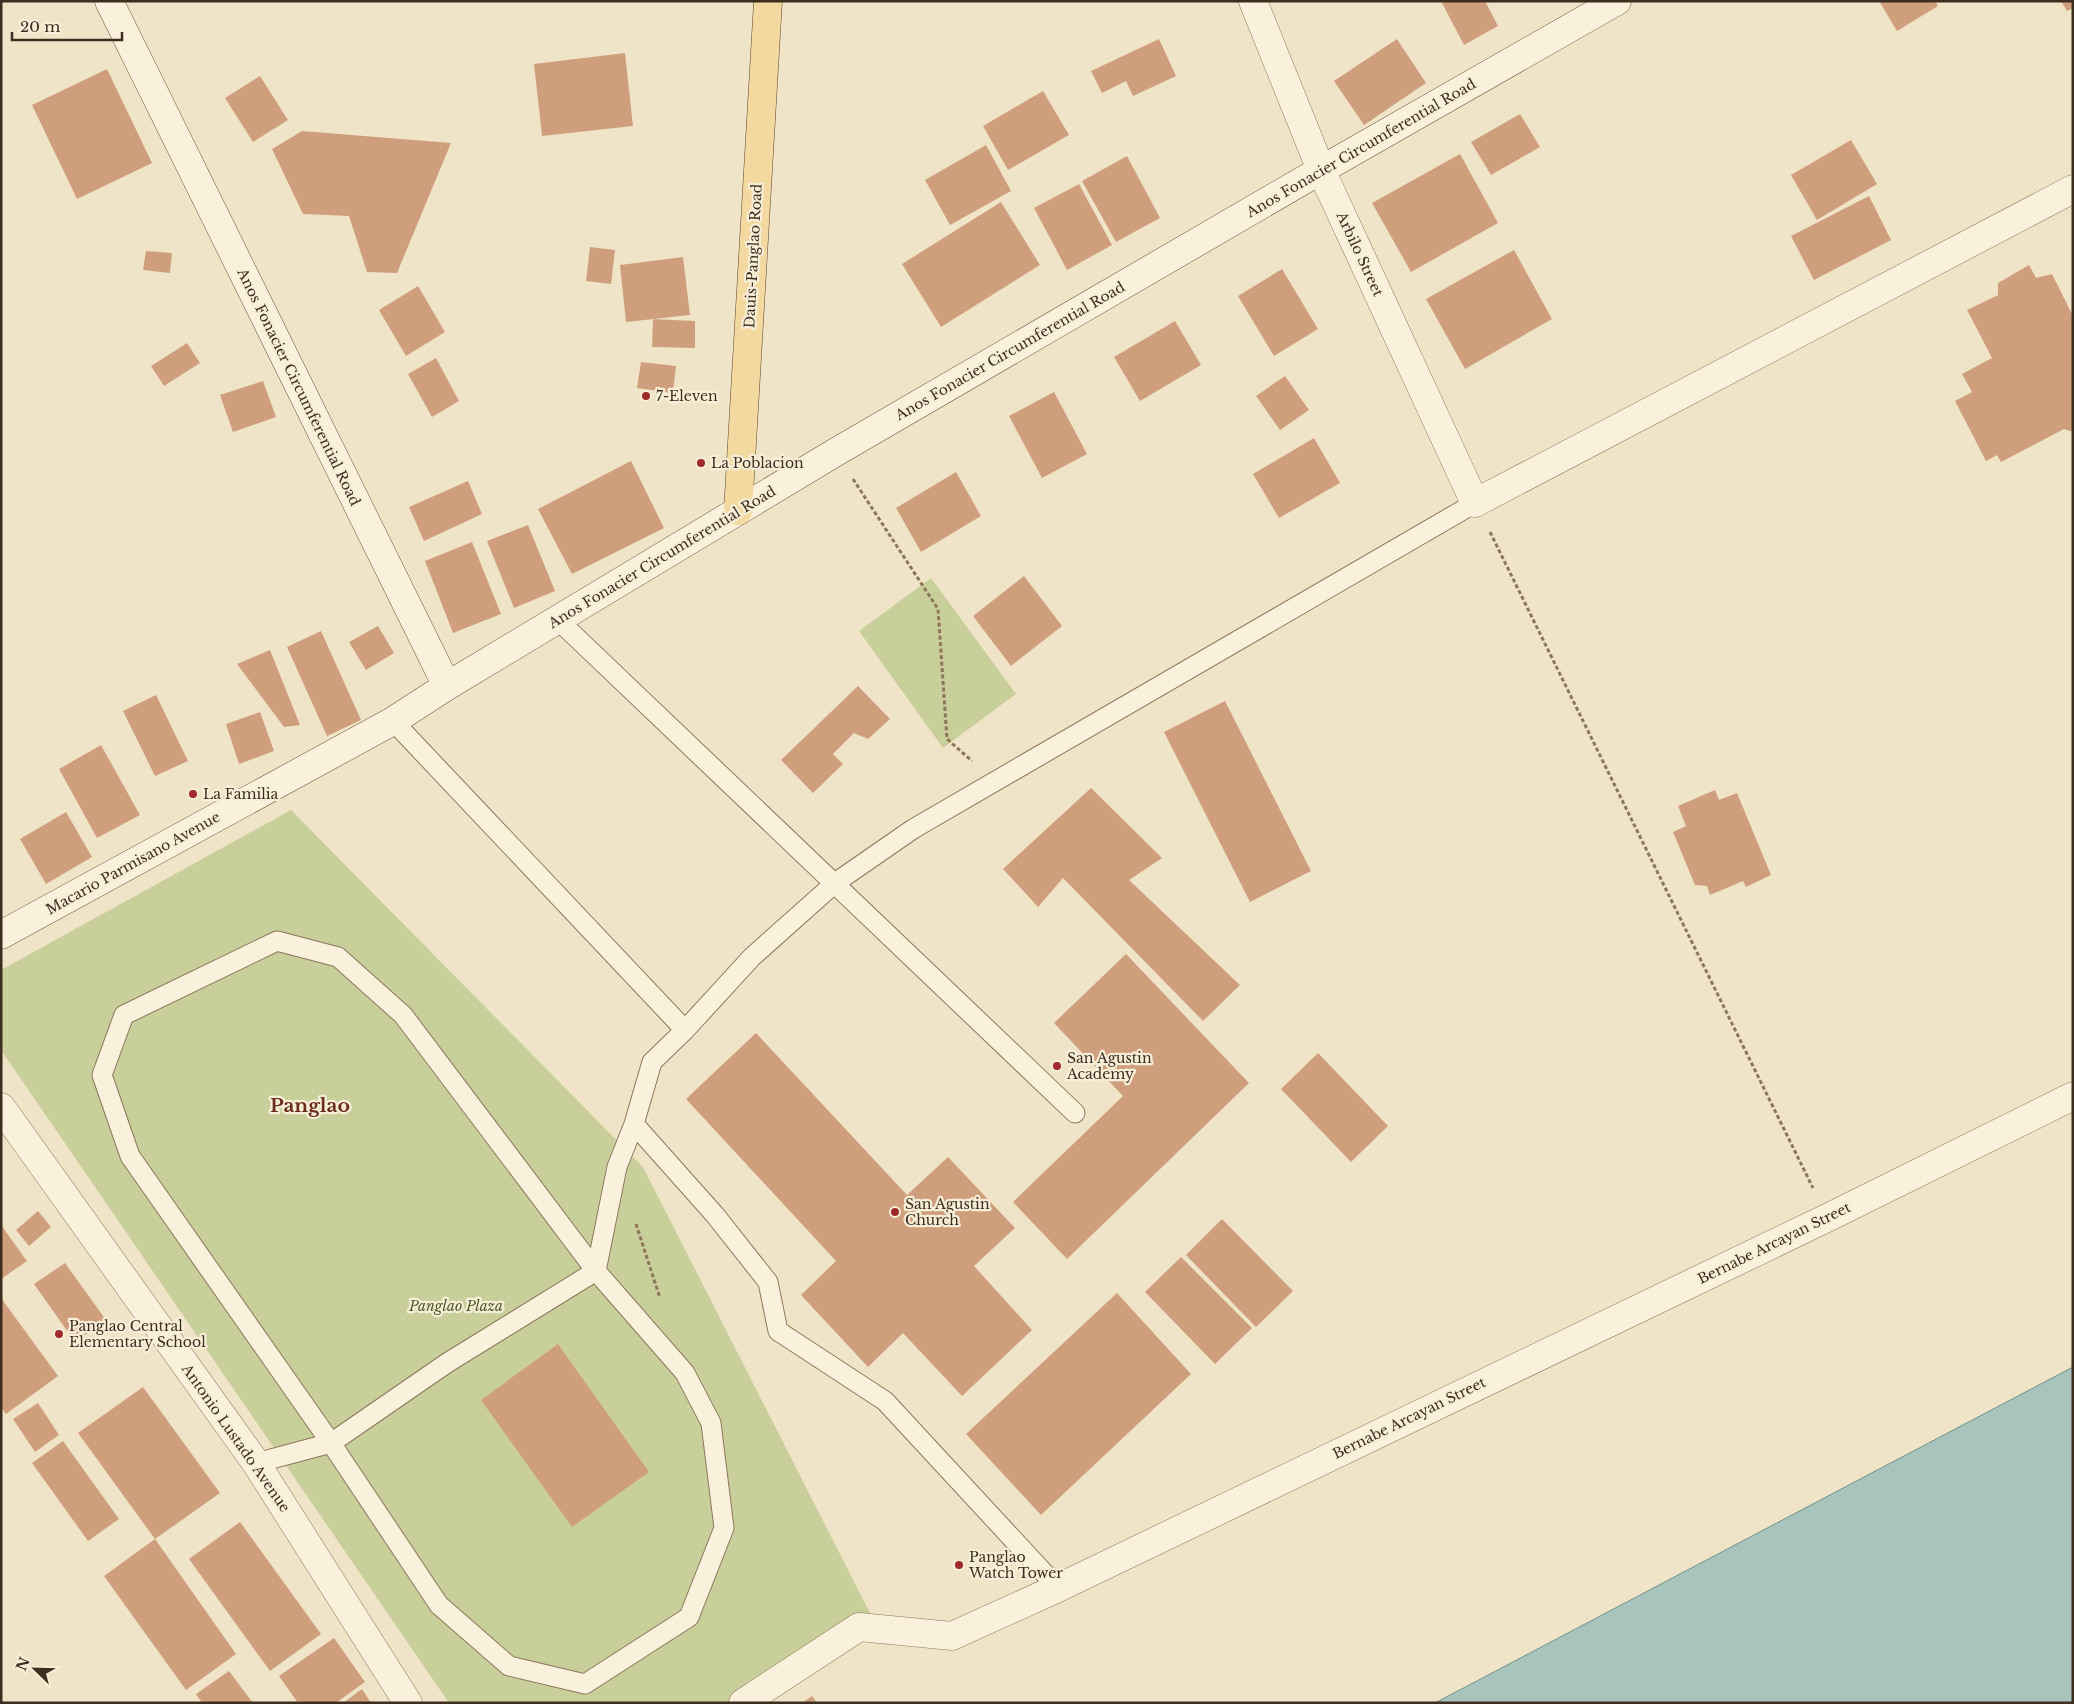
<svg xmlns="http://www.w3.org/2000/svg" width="2074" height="1704" viewBox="0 0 2074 1704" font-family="'Libre Baskerville',serif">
<rect width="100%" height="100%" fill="#f0e4c8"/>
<path fill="#c9cf9b" d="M931,578L1016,694L943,748L859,631Z
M291,810L643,1167L871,1615L729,1703H449L1,1050V970Z"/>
<path fill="#a9c4bc" stroke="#6f938a" d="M2073,1367V1703H1435Z"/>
<path fill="#cf9f7d" d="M1441,1H1485L1498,26L1464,45Z
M1879,1H1935L1938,6L1897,31Z
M2061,1H2073V8L2067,11Z
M1159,39L1176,76L1133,96L1126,81L1102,93L1091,71Z
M1397,39L1426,83L1364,125L1334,81Z
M625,53L633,126L542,136L534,64Z
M107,69L152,163L77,199L32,105Z
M260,76L288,120L253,142L225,98Z
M1043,91L1069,135L1008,170L983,126Z
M1520,114L1540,147L1491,175L1471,142Z
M302,131L451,143L397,273L367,272L349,216L303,214L272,149Z
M1851,140L1877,184L1817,220L1791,175Z
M986,145L1011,191L950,225L925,180Z
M1460,154L1498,223L1411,272L1372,203Z
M1127,156L1160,218L1116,242L1082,181Z
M1079,184L1112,245L1067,270L1034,208Z
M1869,196L1891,240L1814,280L1791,236Z
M1001,202L1040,265L941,327L902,264Z
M590,247L615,250L611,284L586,281Z
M1514,250L1552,319L1465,369L1426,299Z
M146,251L172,253L170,273L143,270Z
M683,257L690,315L626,322L620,265Z
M2029,265L2036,278L2052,274L2073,316V432L2064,429L2001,462L1997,455L1986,461L1955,401L1972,392L1962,374L1992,358L1967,310L1998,295V283Z
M1282,269L1318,329L1274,356L1238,296Z
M418,286L445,332L406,356L379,310Z
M653,319L695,321V348L652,347Z
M1175,321L1201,365L1140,401L1114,357Z
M187,343L200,363L164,386L151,366Z
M436,358L459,401L432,417L408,374Z
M641,362L676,366L673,393L637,388Z
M1285,376L1309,410L1280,430L1256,396Z
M263,381L276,417L233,432L220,395Z
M1054,392L1087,454L1042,478L1009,416Z
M1314,438L1340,483L1279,518L1253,474Z
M631,461L664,528L572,574L538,509Z
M956,472L981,516L921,552L896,508Z
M468,481L482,514L424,541L409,507Z
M528,525L555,591L514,608L487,541Z
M472,542L501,614L453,633L425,561Z
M1024,576L1062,626L1011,666L973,616Z
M378,626L394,653L366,670L349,642Z
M321,631L361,720L327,736L287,647Z
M270,650L300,725L284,727L237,664Z
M858,686L890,719L868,739L854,733L833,754L843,764L813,793L781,760Z
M156,695L188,761L155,776L123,711Z
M1225,701L1311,871L1250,902L1164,732Z
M260,712L274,751L239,764L226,724Z
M101,745L140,815L97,838L59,769Z
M1091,788L1162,858L1129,880L1240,985L1203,1021L1063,878L1038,907L1003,869Z
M1715,790L1719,800L1737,793L1771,875L1746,887L1743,881L1710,895L1707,886L1695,885L1673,832L1686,826L1678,806Z
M66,812L92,857L46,884L20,839Z
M1126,954L1249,1083L1067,1259L1013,1202L1123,1096L1054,1023Z
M756,1033L907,1195L948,1157L1015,1228L974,1266L1032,1330L962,1396L903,1333L868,1367L801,1295L836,1261L686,1099Z
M1318,1053L1388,1126L1351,1162L1281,1089Z
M38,1211L51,1227L29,1246L16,1230Z
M1222,1219L1293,1291L1256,1327L1186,1255Z
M1,1225L27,1261L1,1279Z
M1181,1257L1252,1328L1215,1364L1145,1292Z
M65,1263L106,1320L75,1342L34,1284Z
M1117,1293L1191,1374L1041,1515L966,1434Z
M1,1298L58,1376L6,1414L1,1407Z
M558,1344L649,1472L572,1527L481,1400Z
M143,1387L220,1493L155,1539L78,1433Z
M38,1403L59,1435L35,1452L13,1419Z
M63,1441L119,1519L88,1541L32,1463Z
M240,1522L321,1634L270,1671L189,1559Z
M155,1539L236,1654L186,1690L104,1576Z
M334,1638L365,1682L336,1703H298L279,1676Z
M229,1671L253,1703H202L196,1694Z
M362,1689L371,1703H343Z
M812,1696L817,1703H802Z"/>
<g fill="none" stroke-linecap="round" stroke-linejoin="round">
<defs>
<path id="lane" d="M558,620L1075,1113
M393,721L685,1030
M277,941L338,957L403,1015L596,1271L685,1373L711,1423L724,1528L689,1617L585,1684L509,1666L439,1605L331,1443L130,1156L102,1075L124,1015Z
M634,1124L715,1215L768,1282L778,1331L885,1401L1058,1588
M256,1463L331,1443L447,1363L596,1271L617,1167L634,1124L652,1062L685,1030L752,957L835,883L913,829L1475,503"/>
<path id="street" d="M1253,1L1321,170L1475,503L2073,189
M1,1107L256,1463L408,1703
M743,1703L859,1627L952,1636L1058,1588L1827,1218L2073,1096"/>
<path id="secondary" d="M109,1L447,686
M1,935L393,721L447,686L836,452L1321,170L1617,1"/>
<path id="primary" d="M738,511L768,1"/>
</defs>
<use href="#lane" stroke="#8d765c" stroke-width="21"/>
<use href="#street" stroke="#8d765c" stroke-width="29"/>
<use href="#secondary" stroke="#6f573f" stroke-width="29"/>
<use href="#primary" stroke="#5b4430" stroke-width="29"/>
<path stroke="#8d765c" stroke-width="3" stroke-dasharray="4 2.5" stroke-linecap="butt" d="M853,479L938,609L947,739L972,761
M1490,532L1813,1188
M636,1224L660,1298"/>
<use href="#lane" stroke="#faf1dc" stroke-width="19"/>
<use href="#street" stroke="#faf1dc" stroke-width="28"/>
<use href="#secondary" stroke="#faf1dc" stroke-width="28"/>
<use href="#primary" stroke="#f3d9a0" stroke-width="28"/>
</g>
<g fill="#9e2a2b" stroke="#f7eed8" stroke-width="2">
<circle cx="646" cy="396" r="5"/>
<circle cx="701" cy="463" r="5"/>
<circle cx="193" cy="794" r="5"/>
<circle cx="1057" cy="1066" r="5"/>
<circle cx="895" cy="1212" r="5"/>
<circle cx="59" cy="1334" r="5"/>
<circle cx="959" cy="1565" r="5"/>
</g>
<g text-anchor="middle" stroke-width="4.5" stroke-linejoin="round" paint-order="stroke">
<g font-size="14" fill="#3d2e20" stroke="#f7eed8">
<text transform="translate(1361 148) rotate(-30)" y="5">Anos Fonacier Circumferential Road</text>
<text transform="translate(1360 254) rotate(65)" y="5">Arbilo Street</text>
<text transform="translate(753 256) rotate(-87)" y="5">Dauis-Panglao Road</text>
<text transform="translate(1010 351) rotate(-30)" y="5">Anos Fonacier Circumferential Road</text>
<text transform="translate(299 387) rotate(64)" y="5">Anos Fonacier Circumferential Road</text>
<text transform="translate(662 557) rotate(-31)" y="5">Anos Fonacier Circumferential Road</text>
<text transform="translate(133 863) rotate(-29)" y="5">Macario Parmisano Avenue</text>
<text transform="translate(1774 1243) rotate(-26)" y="5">Bernabe Arcayan Street</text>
<text transform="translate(1409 1418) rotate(-26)" y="5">Bernabe Arcayan Street</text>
<text transform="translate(236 1438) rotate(55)" y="5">Antonio Lustado Avenue</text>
</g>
<g font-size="14" fill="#3d2e20" stroke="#f7eed8" text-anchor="start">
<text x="656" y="401">7-Eleven</text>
<text x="711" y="468">La Poblacion</text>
<text x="203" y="799">La Familia</text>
<text x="1067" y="1063">San Agustin<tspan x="1067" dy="16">Academy</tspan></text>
<text x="905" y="1209">San Agustin<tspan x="905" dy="16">Church</tspan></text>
<text x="69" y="1331">Panglao Central<tspan x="69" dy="16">Elementary School</tspan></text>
<text x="969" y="1562">Panglao<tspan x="969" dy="16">Watch Tower</tspan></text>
</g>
<g font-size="14" font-style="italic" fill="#4d5a26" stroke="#f7eed8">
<text x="456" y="1311">Panglao Plaza</text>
</g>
<g font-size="19" font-weight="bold" fill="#6b2e1e" stroke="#f7eed8">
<text x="310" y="1112">Panglao</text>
</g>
</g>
<rect width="2074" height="1704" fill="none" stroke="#3d2e20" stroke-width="5"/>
<g transform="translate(35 1669) rotate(293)" stroke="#f7eed8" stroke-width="4" paint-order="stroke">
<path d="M0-4L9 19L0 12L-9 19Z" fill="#3d2e20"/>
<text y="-8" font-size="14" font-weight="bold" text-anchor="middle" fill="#3d2e20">N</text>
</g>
<path d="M12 32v8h110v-8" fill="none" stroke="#3d2e20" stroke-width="2.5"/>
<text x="20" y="32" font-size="15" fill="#3d2e20" stroke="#f7eed8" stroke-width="4" paint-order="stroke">20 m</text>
</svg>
